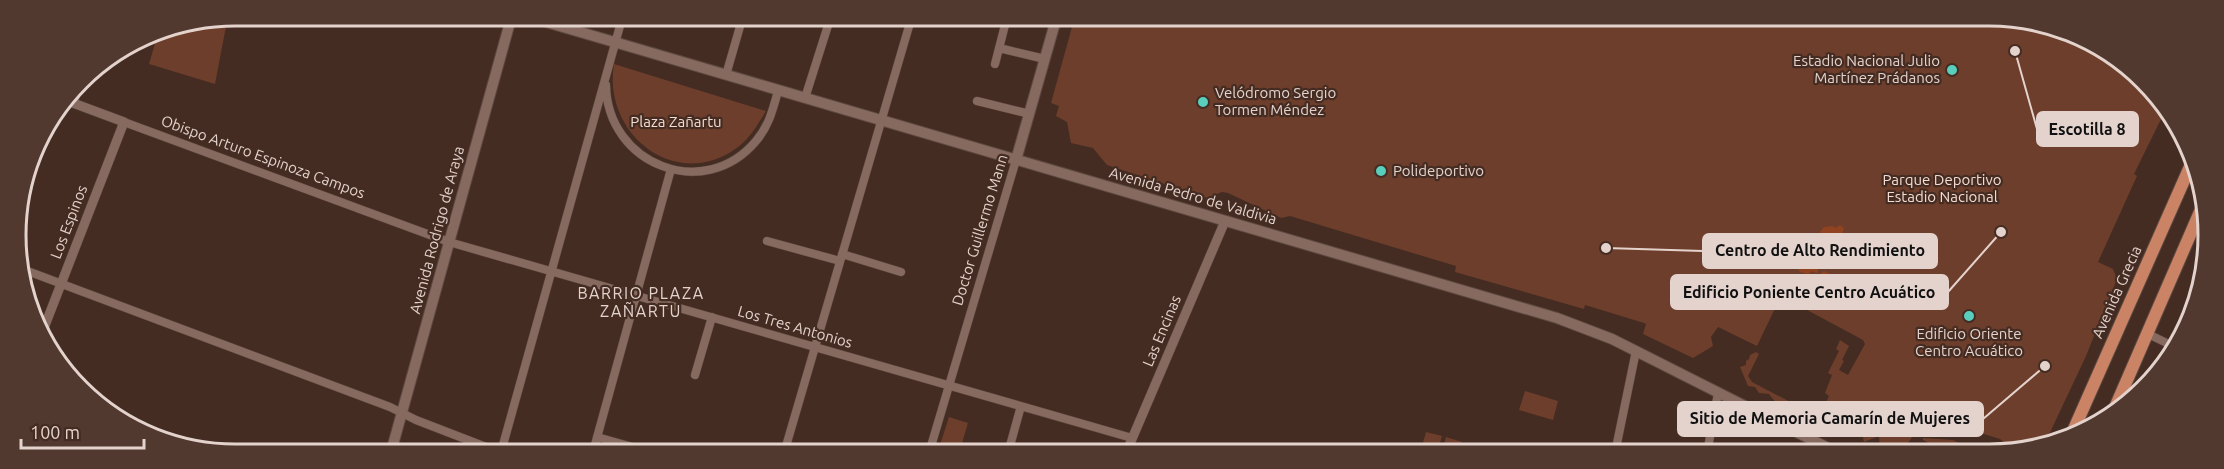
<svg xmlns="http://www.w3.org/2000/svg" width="2224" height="469" viewBox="0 0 2224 469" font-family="Ubuntu,sans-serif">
<rect width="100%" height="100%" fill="#442c22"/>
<path fill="#6d3e2b" d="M228,16L215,84L149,64L159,30Z
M1075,16L2018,17L2099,44L2163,101L2167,107L2134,174L2137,176L2098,262L2113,269L2117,279L2086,356L2046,441L2040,445L2015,451L2000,439L1938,420L1932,409L1925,406C1923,409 1920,412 1918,415C1914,426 1916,436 1906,445L1903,443L1898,453H1889L1880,449L1879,436L1864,442L1863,438L1865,431L1862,428L1853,432L1846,428L1840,431L1833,422L1826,424L1812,421L1804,413L1776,403L1769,394L1759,393L1755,387L1748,386L1740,367L1746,365V361L1749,359L1750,355L1756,352L1759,354L1748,376L1752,382L1819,417L1829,396L1825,393L1832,375L1828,373L1839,351L1836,349L1840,340L1849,346L1842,360L1844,361L1839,370L1848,375L1865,344L1863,340L1781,296L1757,346L1718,327L1711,337L1713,346L1693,358L1643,334L1646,324L1644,323L1585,305L1584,309L1455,272L1456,266L1290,216L1281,218L1228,193L1222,192L1207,198L1107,165L1093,148L1071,143L1067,122L1056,116L1059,106L1051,103Z
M614,64L766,111C758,124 751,137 738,147C677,193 602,135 614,64Z
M1525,391L1558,401L1553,420L1519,410Z
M949,417L968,423L959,453L939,448Z
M1426,432L1442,436L1437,453H1420Z
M1446,437L1462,442L1459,453H1442Z
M1923,438L1953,440L1961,444L1959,448L1935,446L1923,440Z"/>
<path fill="#914321" d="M1840,225L1844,228L1838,246L1833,247L1828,238L1820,232L1824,227L1832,226L1836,228Z
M1815,255L1821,262L1817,273L1812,271L1808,274L1800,272L1797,266L1800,261L1807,260Z
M1824,271L1848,283H1856V288C1842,298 1831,291 1820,281V274Z"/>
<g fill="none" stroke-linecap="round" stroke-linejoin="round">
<defs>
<path id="minor" d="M999,48L1045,59
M995,64L1005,25
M726,75L743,16
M606,85C607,164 704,203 756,141C769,126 773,109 778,91
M805,98L831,16
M977,101L1030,114
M124,122L449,242L1132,438
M767,241L840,261
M842,254L901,272
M22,269L390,407L416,420L499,452
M2148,334L2175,347
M695,375L712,317
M597,437L650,452
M1616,448L1642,453
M501,452L623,15
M593,452L671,169
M784,453L912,16
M929,453L1016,160
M1008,453L1021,406
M1615,453L1636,351
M1707,453L1718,393"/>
<path id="tertiary" d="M42,333L124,122L73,103L80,79
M1126,453L1225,221"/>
<path id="secondary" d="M522,15L1557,318L1612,339L1838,453
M1016,160L1057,16
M391,452L512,15"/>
<path id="primary" d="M2114,410L2203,205
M2070,438L2193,160"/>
</defs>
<use href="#minor" stroke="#5e4941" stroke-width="9"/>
<use href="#tertiary" stroke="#5e4941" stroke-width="10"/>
<use href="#secondary" stroke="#5e4941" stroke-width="12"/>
<use href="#primary" stroke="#5e4941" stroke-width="14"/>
<use href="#minor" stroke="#866a5f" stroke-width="8"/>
<use href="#tertiary" stroke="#866a5f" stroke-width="9"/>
<use href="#secondary" stroke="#866a5f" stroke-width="10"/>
<use href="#primary" stroke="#cb8366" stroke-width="12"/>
</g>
<g fill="#5acebc" stroke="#442c22" stroke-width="2">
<circle cx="1952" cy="70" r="6"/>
<circle cx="1203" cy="102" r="6"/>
<circle cx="1381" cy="171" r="6"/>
<circle cx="1969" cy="316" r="6"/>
</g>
<g text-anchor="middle" stroke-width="4.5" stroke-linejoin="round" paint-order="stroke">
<g font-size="15" fill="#e4d3cd" stroke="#442c22" text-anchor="start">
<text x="1940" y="66" text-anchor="end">Estadio Nacional Julio<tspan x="1940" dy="17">Martínez Prádanos</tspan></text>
<text x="1215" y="98">Velódromo Sergio<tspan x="1215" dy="17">Tormen Méndez</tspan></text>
<text x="1393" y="176">Polideportivo</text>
<text x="1969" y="339" text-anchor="middle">Edificio Oriente<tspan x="1969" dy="17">Centro Acuático</tspan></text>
</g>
<g font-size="15" fill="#f3dcd2" stroke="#442c22">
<text x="676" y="127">Plaza Zañartu</text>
<text x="1942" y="185">Parque Deportivo<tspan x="1942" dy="17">Estadio Nacional</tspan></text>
</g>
<g font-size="15" fill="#e4d3cd" stroke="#442c22">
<text transform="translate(263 157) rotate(20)" y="5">Obispo Arturo Espinoza Campos</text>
<text transform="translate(1193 196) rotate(16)" y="5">Avenida Pedro de Valdivia</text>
<text transform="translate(69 222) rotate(-69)" y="5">Los Espinos</text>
<text transform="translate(437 230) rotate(-75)" y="5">Avenida Rodrigo de Araya</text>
<text transform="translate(980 230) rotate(-73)" y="5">Doctor Guillermo Mann</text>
<text transform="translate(2117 292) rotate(-66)" y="5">Avenida Grecia</text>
<text transform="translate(795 327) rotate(16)" y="5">Los Tres Antonios</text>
<text transform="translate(1162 331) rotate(-67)" y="5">Las Encinas</text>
</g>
<g font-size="16" letter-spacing="1.5" fill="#e4d3cd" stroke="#442c22">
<text x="641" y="299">BARRIO PLAZA<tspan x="641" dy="18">ZAÑARTU</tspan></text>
</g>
</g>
<path d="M0 0H2224V469H0ZM235 26H1989A209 209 0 0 1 2198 235V235A209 209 0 0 1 1989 444H235A209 209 0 0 1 26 235V235A209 209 0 0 1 235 26Z" fill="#513930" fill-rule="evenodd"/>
<path fill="none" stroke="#e4d3cd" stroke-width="3" d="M235 26H1989A209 209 0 0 1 2198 235V235A209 209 0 0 1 1989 444H235A209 209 0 0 1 26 235V235A209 209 0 0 1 235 26Z"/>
<path fill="none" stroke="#e4d3cd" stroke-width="2" d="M2015 51L2037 129M1606 248L1703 251M2001 232L1948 292M2045 366L1983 419"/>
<g fill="#e4d3cd" stroke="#442c22" stroke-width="2">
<circle cx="2015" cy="51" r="6"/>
<circle cx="1606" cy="248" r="6"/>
<circle cx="2001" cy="232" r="6"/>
<circle cx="2045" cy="366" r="6"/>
</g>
<g fill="#e4d3cd" stroke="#e4d3cd" stroke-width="2">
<rect x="2037" y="112" width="101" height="34" rx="6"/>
<rect x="1703" y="234" width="234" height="34" rx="6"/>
<rect x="1671" y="275" width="277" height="34" rx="6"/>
<rect x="1678" y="402" width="305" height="34" rx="6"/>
</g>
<g font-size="16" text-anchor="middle" font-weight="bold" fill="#111">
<text x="2087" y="135">Escotilla 8</text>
<text x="1820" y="256">Centro de Alto Rendimiento</text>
<text x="1809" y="298">Edificio Poniente Centro Acuático</text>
<text x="1830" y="424">Sitio de Memoria Camarín de Mujeres</text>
</g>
<path d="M21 439v9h123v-9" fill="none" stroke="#e4d3cd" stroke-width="3"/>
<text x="30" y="439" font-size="18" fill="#e4d3cd" stroke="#442c22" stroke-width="4.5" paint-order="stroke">100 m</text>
</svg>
